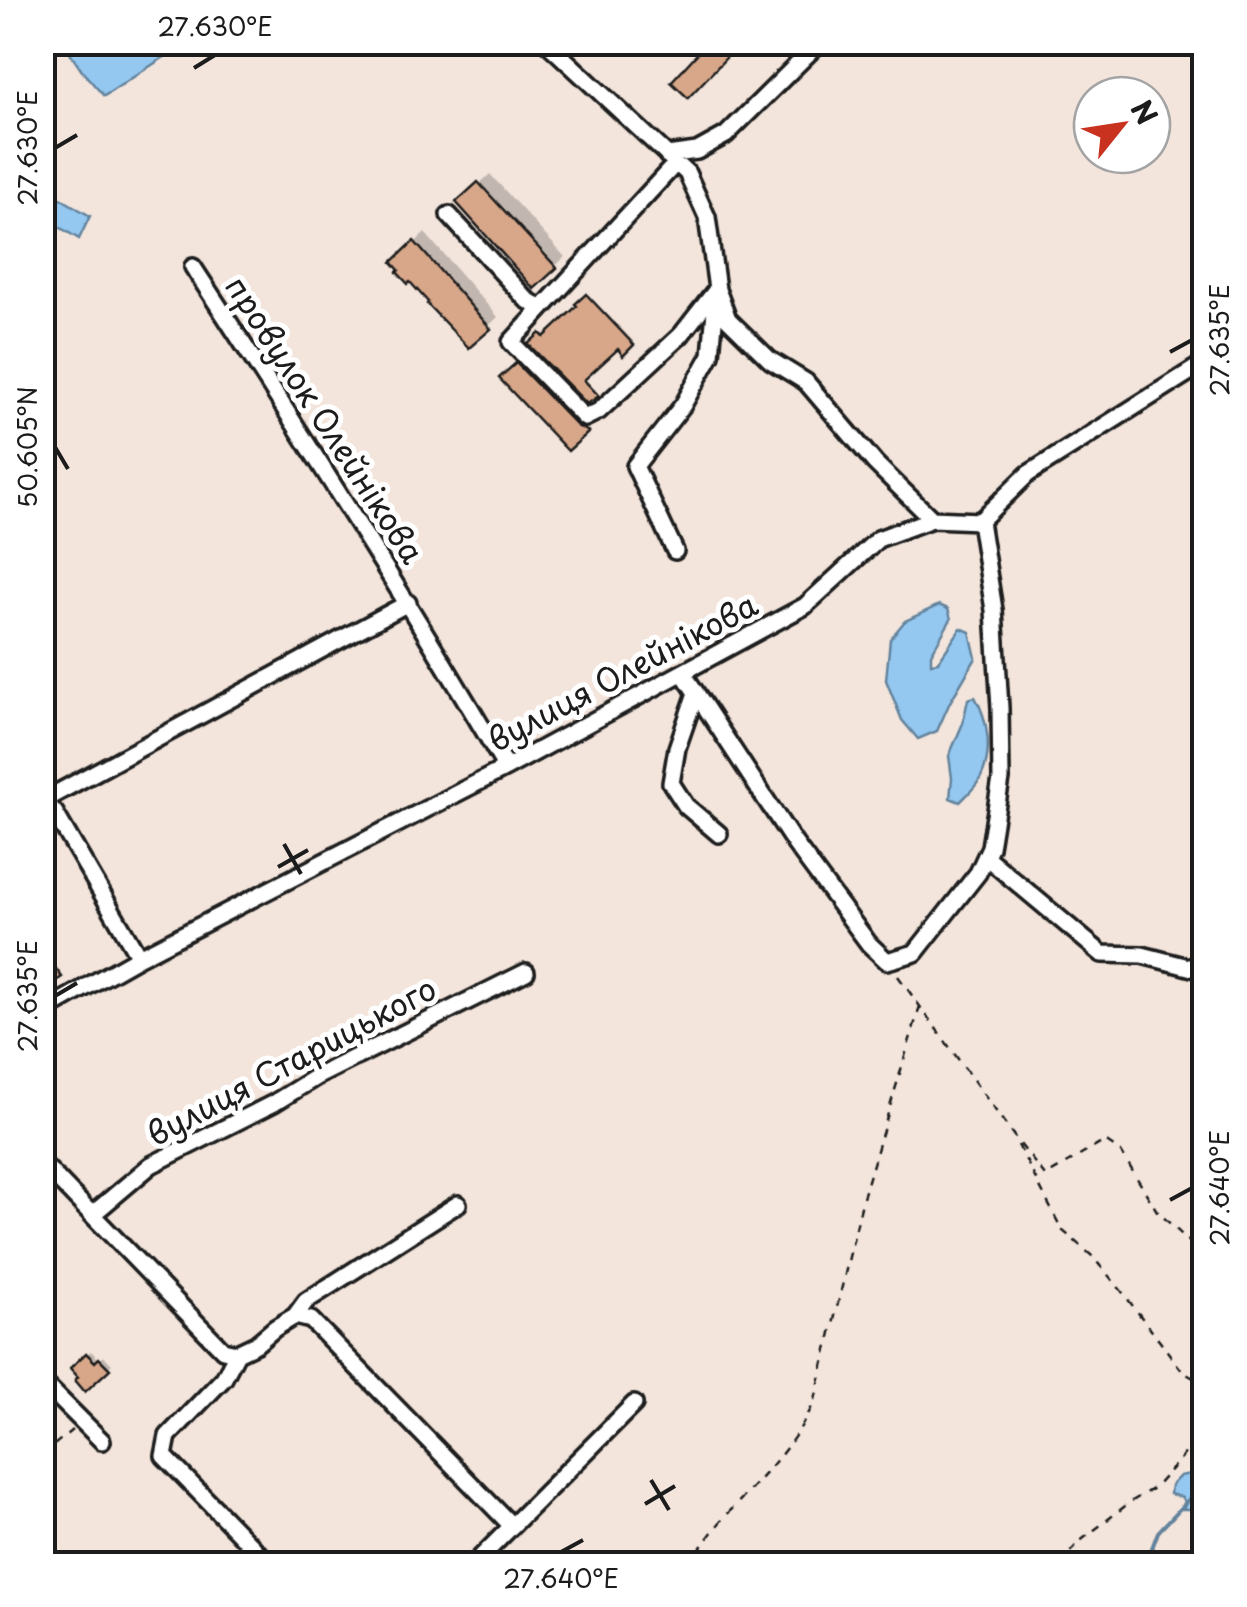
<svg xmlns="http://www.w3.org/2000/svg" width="1247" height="1607" viewBox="0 0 1247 1607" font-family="'Playpen Sans',sans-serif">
<rect width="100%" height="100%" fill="#f3e5dc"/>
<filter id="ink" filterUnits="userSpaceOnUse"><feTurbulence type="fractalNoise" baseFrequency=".01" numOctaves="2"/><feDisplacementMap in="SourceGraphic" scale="20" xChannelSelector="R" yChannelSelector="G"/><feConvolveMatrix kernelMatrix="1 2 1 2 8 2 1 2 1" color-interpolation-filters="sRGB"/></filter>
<g filter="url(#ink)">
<path fill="#94c8f1" stroke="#64839c" stroke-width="2.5" d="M63,43H181L169,54L104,96L82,71Z
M42,187L90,216L79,239L43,217Z
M939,605L948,609L951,619L931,654V663L938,662L961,628L970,632L976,658L950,702L937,731L918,739L902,720L886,680L890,639L905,621Z
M975,697C988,719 993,753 981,777C977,786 967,795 960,802L950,798L952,778L949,756L963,723L968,699Z
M1204,1445L1203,1509H1183L1186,1503L1181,1497L1170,1494L1171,1485L1180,1476L1197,1473L1200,1462L1198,1450Z"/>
<path fill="#0003" d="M490,174L565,257L535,285L460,202Z
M425,233L498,317L469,345L395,262Z
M589,295L634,342L623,352L618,346L584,377L598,393L588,401L532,344L543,333L547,338Z
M518,363L578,425L587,430L568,448L503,378Z
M91,1351L100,1360L104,1356L112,1364L86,1388L82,1377L73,1368Z"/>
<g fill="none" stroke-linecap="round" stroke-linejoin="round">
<path stroke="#64839c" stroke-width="4" d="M1146,1564L1158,1532L1189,1499"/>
</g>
<path fill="#d8a78a" stroke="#1c1c1c" stroke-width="2.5" d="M708,42H741L688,98L671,82Z
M478,182L557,268L534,289L456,202Z
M414,241L491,329L469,348L427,304L428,302L410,282L408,284L397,272L399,270L392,262Z
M586,294L634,345L623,356L618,349L584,380L599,396L587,404L528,344L540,333L544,337L577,306L575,304Z
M516,363L577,426L589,432L568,451L499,378Z
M42,950L62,977L42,991Z
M86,1353L95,1362L99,1358L110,1369L85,1392L75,1380L78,1377L70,1368Z"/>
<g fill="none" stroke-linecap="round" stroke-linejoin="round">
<defs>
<path id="minor" d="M546,42L687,173L707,217L717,289L711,355L683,405L635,466L675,551
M667,155L697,151L726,135L820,42
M676,163L511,342L585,418L599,411L681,335L717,289
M449,215L526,299L541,309
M193,267C301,432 406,598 506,768
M718,292L728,319L770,360L806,382L875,463L932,519
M683,673L795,844L869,944L887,961L915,953L978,873L990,847L1001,779L1000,708L994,610L980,521
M696,693L677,748L671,783L686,806L719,834
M42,798L55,813L139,957
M44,800L408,603
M986,857L1102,954L1142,955L1204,971
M42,1012L139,957L506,768L805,606L878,539L932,519L980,521L1028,474L1204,363
M42,1163L223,1350L237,1353
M93,1214L151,1165L274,1103L316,1077L526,972
M295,1316L306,1301L458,1204
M42,1381L102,1441
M269,1564L164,1456L168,1436L224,1378L237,1353L256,1344L275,1328L295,1316L311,1320L511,1525
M474,1564L634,1404"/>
</defs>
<use href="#minor" stroke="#1c1c1c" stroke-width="22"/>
<path stroke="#1c1c1c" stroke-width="2.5" stroke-dasharray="8 8" stroke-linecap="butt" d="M1202,42L1204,44
M898,976L1016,1139L1045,1176L1105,1141L1121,1152L1157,1211L1204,1256
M1018,1145L1062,1230L1091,1255L1120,1289L1183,1372L1204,1384
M42,1455L72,1430
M688,1564C699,1550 710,1534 722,1520C756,1482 795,1447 815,1400L864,1194L920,1006
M1060,1564L1079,1542L1129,1503L1155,1487L1183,1456L1204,1426"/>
<use href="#minor" stroke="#fff" stroke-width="15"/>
</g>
</g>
<path fill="none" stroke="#1c1c1c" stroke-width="4" d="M194,68L215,55M55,148L77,135M1170,352L1192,340M55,447L68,469M284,844L301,874M278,867L308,850M55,996L77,983M1170,1200L1192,1188M651,1480L669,1510M645,1504L675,1486M561,1552L583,1540"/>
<g text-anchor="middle" stroke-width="10" stroke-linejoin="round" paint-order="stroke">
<g font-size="32" fill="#1c1c1c" stroke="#fff">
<text transform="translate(324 420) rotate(57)" y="11">провулок Олейнікова</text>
<text transform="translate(623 673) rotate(-28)" y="11">вулиця Олейнікова</text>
<text transform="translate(292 1062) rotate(-28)" y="11">вулиця Старицького</text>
</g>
</g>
<rect width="1247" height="1607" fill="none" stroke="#fff" stroke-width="110"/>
<g transform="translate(1122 125) rotate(60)"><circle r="48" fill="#ffffff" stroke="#a4a4a4" stroke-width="2.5"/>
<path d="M0-8L18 38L0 25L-18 38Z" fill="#c8321e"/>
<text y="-15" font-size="28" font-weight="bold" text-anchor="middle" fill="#1c1c1c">N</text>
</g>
<rect x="55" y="55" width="1137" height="1497" fill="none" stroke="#1c1c1c" stroke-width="4"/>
<g font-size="25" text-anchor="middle" fill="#1c1c1c">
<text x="215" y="36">27.630°E</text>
<text transform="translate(28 148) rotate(-90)" y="9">27.630°E</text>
<text transform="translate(1220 340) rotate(-90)" y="9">27.635°E</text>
<text transform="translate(28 447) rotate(-90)" y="9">50.605°N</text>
<text transform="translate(28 996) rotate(-90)" y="9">27.635°E</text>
<text transform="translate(1220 1188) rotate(-90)" y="9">27.640°E</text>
<text x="561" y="1588">27.640°E</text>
</g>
</svg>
